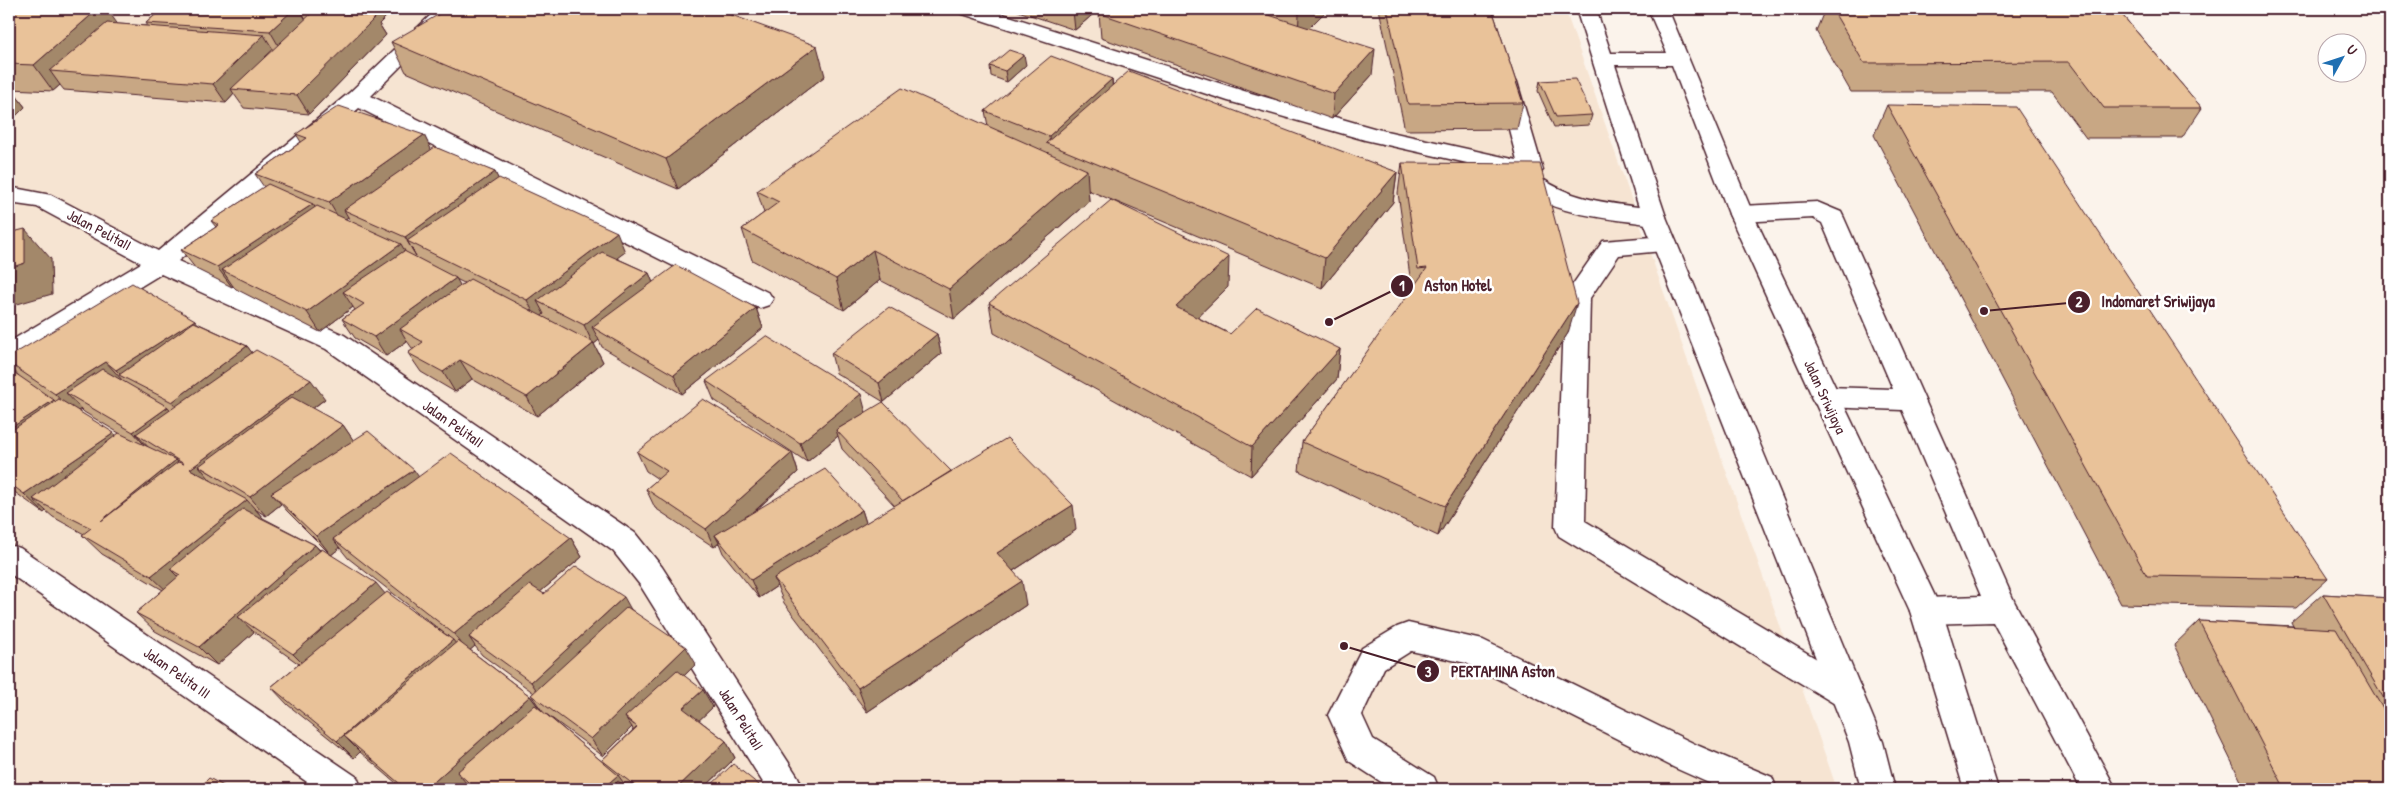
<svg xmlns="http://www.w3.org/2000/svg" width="2399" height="798" viewBox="0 0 2399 798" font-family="'Patrick Hand',sans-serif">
<rect width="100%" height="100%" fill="#fbf3eb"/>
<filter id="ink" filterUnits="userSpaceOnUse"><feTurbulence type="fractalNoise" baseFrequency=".02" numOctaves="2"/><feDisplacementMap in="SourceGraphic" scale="10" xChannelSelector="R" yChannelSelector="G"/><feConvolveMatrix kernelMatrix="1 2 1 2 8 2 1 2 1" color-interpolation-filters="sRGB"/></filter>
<g filter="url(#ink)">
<path fill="#f6e4d2" d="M9,9H1565L1837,789H9Z"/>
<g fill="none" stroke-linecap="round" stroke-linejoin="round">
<defs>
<path id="minor" d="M437,9H458L371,96L769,293L773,299L769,305L760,308L751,305L359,108L178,261L344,335L635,533L662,567L798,777L803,789H767L640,585L613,551L326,349L161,274L18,361L9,364V342L141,263L37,207L9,203V187L51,195L158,251L349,93Z
M957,9H987L1244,91L1377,129L1517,160L1498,87L1501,82L1509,80L1517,82L1543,170L1538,176C1575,202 1611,203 1654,209L1663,211L1666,217L1663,223L1654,225C1613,218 1538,216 1513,178L1516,174L1365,140L1228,101L960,13Z
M1817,202L1841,212L1844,218L2015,603L2116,789H2081L1993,622L1926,624L1915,620L1910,611L1915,602L1926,598L1981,596L1902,410L1825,407L1815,404L1811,397L1815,390L1825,387L1893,389L1822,223L1813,218L1741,222L1732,220L1729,214L1732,208L1741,206Z
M1665,236L1674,238L1677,244L1674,250L1619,255L1590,298L1585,521L1859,684L1863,694L1859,704L1847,709L1835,704L1559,536L1555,527L1564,297L1603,241Z
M9,545L20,548L357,777L362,789H317L9,573Z
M1408,623L1483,640L1699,746L1772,777L1777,789H1722L1675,768L1466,663L1411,651L1384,668L1362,715L1373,739L1434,777L1439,789H1392L1349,761L1328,715L1362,648L1397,627Z"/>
<path id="major" d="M1576,9H1596L1611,53H1667L1648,9H1668L1753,214L1942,611L1998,789H1964L1910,611L1729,214L1672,65H1615L1666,217L1883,742L1895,789H1861L1849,742L1642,217Z"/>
</defs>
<use href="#minor" stroke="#4a1f2b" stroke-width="3"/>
<use href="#major" stroke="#4a1f2b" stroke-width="3"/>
<use href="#minor" fill="#fff" fill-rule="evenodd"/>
<use href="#major" fill="#fff" fill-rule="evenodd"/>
</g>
<path fill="#c8a784" stroke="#4a1f2b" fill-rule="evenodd" d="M9,9L118,24L148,26L146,23L162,9H394L379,24L386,35L309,114L244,108L234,94L226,103L64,90L60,85L53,91L11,89L25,107L9,123Z
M1012,9H1099L1075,30Z
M1104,9H1328L1309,28L1372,75L1332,119L1101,38L1099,13Z
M1379,9H1492L1523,103L1517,129L1405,130Z
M1825,9H2117L2202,108L2182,138H2086L2052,92H1851L1816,31Z
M391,42L825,76L678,189L406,72Z
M1026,65L1007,82L991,76L990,66Z
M1112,79L1113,86L1397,172L1393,202L1322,288L1088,190L1089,201L954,319L880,280L844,310L752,260L742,229L764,213L757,191L988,126L985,111Z
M1540,81L1592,115L1589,125L1554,127L1538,91Z
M1887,105L2328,579L2296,608L2121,604L1874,135Z
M296,134L424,135L431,150L495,172L498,179L625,252L616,258L649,273L653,283L756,308L763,328L682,394L602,347L599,340L594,344L603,362L537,416L472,379L455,392L421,372L408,353L414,349L412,348L407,341L386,356L355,338L342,319L355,310L353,307L320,332L236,289L233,286L232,287L196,269L181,250L216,227L211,221L264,187L255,174L301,142ZM348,217L351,222L345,219ZM456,279L464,283L460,286Z
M1402,163L1568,333L1438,536L1299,471L1302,442L1412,290L1398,193Z
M1228,287L1197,317L1230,334L1340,349L1337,379L1251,476L994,333L989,303Z
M197,323L247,346L252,353L325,399L312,409L343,425L353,440L418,477L571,538L582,557L540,592L544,594L632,610L696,664L684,676L713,707L699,720L726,741L735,758L703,789H630L626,786L628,789H472L466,783L459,789H403L360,752L354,758L288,705L271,687L299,664L254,632L217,665L155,631L136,613L163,590L102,554L82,535L84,534L53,517L46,511L44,513L9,488V369L19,376L9,365V357ZM81,409L84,412L119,433L116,436L78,411ZM281,504L287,511L330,554L320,550L315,545L263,518L255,509L266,516ZM340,548L348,558L449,637L385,594L331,555ZM475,646L482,655L534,693L531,695L543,712L540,709L530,696L470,650ZM546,714L603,756L632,727L633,730L602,760L605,764Z
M937,334L941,354L884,402L836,373L831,353Z
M706,381L866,413L951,471L1076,530L1013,571L1026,605L867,712L784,603L777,586L759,598L723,553L719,543L714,547L655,508L646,489L658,479L646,471L637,452L792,453L798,472L754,512L862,510L866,523L895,506L842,449L838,436L807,462L714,400Z
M2323,594L2390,598V789H2245L2174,645L2199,621L2293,626L2291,622Z"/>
<path fill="#a3886b" stroke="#4a1f2b" d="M98,9H107L121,29L50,71L60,85L53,91L34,65Z
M294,9H300L308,24L281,50L270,31Z
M366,9H394L379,24L386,35L309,114L297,95L372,20Z
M1076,9H1099L1075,30L1073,11Z
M1304,9H1328L1298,39L1299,14Z
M264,35L276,54L231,89L234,94L226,103L213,84Z
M817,46L825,76L678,189L666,159Z
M1375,49L1372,75L1332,119L1334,94Z
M1024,55L1026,65L1007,82L1005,71Z
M1112,79L1113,98L1050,144L1049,136Z
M9,86L25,107L9,123Z
M424,135L434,155L344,210L348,217L341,222L329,202Z
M1087,170L1089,201L954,319L949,289Z
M495,172L504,191L407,241L416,256L405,237Z
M1397,172L1393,202L1322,288L1325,258Z
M313,204L325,224L222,270L233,286L232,287L217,267Z
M25,229L51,259L52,294L14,305L13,335L9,336V268Z
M617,232L625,252L552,308L537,301L544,314L537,320L527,300Z
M401,244L412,264L343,292L353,307L320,332L307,312Z
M873,250L880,280L844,310L836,279Z
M1229,257L1228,287L1177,337L1176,307Z
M649,273L657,293L592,327L599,340L594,344L603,362L537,416L527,397L593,344L584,325Z
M456,278L467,297L400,329L407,341L386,356L374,337Z
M1577,303L1568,333L1438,536L1445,506Z
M756,308L763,328L682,394L674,375Z
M195,320L210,339L124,378L116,370Z
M937,334L941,354L884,402L879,383Z
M247,346L262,366L189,421L172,402Z
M1340,349L1337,379L1251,476L1252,447Z
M460,360L472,379L455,392L443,372Z
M106,362L123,381L66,393L81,409L73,414L55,394Z
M311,380L325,399L219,478L199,466L213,483L190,469Z
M861,394L866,413L836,430L838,436L807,462L800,443Z
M54,400L72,420L9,461V429Z
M168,407L185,426L136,434L151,450L150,451L133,432Z
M343,425L356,444L271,493L281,504L266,516L250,497Z
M114,433L131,452L33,499L46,511L44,513L24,494Z
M792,453L798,472L720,542L715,535L719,543L714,547L706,529Z
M176,460L193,479L101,521Z
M414,470L427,489L333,539L340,548L331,555L316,536Z
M247,500L263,518L170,569L184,583L170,594L151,576Z
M1073,505L1076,530L1002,578L997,553Z
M862,510L868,529L774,578L777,586L759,598L751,580Z
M571,538L582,557L478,644L469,637L475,646L468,652L454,634Z
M315,545L330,563L238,617L254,632L217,665L199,647Z
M1022,581L1026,605L867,712L858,688Z
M376,583L391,601L310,671L293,654Z
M624,597L634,615L543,700L531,682Z
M453,640L467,658L344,736L360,752L354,758L337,741Z
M686,647L696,664L634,725L625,717L632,727L603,756L591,739Z
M703,690L713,707L693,726L683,708Z
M530,696L543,713L457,772L466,783L459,789H426Z
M726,741L735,758L703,789H676Z
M618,775L628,789H602Z"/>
<path fill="#e9c299" stroke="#4a1f2b" d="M9,9H98L34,65L9,64Z
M162,9H294L270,31L146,23Z
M448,9H715L817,46L666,159L391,42Z
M1066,9H1076L1073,11Z
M1104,9H1250L1375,49L1334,94L1099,13Z
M1285,9H1304L1299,14Z
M1387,9H1492L1523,103L1408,104Z
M1832,9H2117L2202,108H2104L2069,62L1864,63Z
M314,11L376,17L297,95L231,89Z
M107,23L264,35L213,84L50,71Z
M1009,50L1024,55L1005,71L990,66Z
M1051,56L1112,79L1049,136L985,111Z
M1129,71L1397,172L1325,258L1046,143Z
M1575,79L1592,115L1556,117L1540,81Z
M902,88L1087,170L949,289L873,250L836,279L742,229L779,202L757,191Z
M1887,105L2016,107L2328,579L2147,576Z
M339,106L424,135L329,202L255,174L307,138L296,134Z
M435,147L495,172L405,237L344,210Z
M1402,163L1540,164L1577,303L1445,506L1302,442L1427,268L1418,269Z
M499,178L617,232L527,300L407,241Z
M268,184L313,204L217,267L181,250L219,225L211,221Z
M1111,200L1229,257L1176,307L1230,334L1257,308L1340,349L1252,447L989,303Z
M317,206L401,244L307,312L222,270Z
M25,229V263L9,268V233Z
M404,251L456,278L374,337L342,319L364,304L343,292Z
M602,252L649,273L584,325L537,301Z
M676,265L756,308L674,375L592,327Z
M470,279L594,343L527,397L460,360L443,372L408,353L423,342L400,329Z
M132,283L195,320L116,370L106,362L55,394L9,363V357Z
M889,307L937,334L879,383L831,353Z
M194,322L247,346L172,402L119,375Z
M766,336L861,394L800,443L706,381Z
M256,350L311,380L190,469L247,500L151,576L82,535L91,528L33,499L119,433L176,460L101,521L178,462L184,464L136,434Z
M9,369L54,400L9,429Z
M102,369L168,407L133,432L66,393Z
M292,397L343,425L250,497L199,466Z
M59,399L114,433L24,494L9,483V432Z
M703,399L792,453L706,529L646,489L667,471L637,452Z
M883,402L951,471L903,501L836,430Z
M368,431L414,470L316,536L271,493Z
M1007,438L1073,505L997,553L1022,581L858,688L774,578Z
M451,453L571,538L454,634L333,539Z
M825,469L862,510L751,580L715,535Z
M243,509L315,545L199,647L136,613L180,575L170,569Z
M322,549L376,583L293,654L238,617Z
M576,566L624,597L531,682L469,637L530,585L544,594Z
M387,592L453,640L337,741L271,687Z
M2323,594L2390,598V709Z
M627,607L686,647L591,739L531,695Z
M2199,621L2336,629L2390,721V789H2285Z
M458,641L530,696L426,789H406L344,736Z
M677,670L703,690L683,708L726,741L676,789H639L602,760L637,727L625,717Z
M535,705L618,775L602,789H476L457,772Z
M733,764L764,789H707Z
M209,778L229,789H198Z
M618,781L628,789H610Z"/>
</g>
<g text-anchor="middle" stroke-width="5" stroke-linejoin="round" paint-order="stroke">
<g font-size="15" fill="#4a1f2b" stroke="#fff">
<text transform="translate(99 230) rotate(28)" y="5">Jalan PelitaII</text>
<text transform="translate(1825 397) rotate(65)" y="5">Jalan Sriwijaya</text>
<text transform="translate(453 424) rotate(35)" y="5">Jalan PelitaII</text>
<text transform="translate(177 673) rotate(35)" y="5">Jalan Pelita III</text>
<text transform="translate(741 719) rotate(58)" y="5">Jalan PelitaII</text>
</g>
</g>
<path fill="none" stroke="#4a1f2b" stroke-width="2" d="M1329 322L1402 286M1984 311L2079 302M1344 646L1428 671"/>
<g fill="#4a1f2b" stroke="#fff" stroke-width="2">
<circle cx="1329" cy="322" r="5"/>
<circle cx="1984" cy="311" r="5"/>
<circle cx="1344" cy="646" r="5"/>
<circle cx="1402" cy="286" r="12"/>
<circle cx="2079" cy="302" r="12"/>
<circle cx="1428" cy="671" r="12"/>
</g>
<g font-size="15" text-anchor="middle" font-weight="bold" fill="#fff">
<text x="1402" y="291">1</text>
<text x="2079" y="307">2</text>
<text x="1428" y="677">3</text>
</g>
<g font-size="16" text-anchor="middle" font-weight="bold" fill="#4a1f2b" stroke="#fff" stroke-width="5" stroke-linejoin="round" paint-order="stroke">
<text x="1458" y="291">Aston Hotel</text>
<text x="2158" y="307">Indomaret Sriwijaya</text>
<text x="1503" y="677">PERTAMINA Aston</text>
</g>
<rect width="2399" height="798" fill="none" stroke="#fff" stroke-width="30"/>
<rect x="15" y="15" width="2369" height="768" fill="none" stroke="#4a1f2b" stroke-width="2" filter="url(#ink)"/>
<g transform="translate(2342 58) rotate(50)"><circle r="24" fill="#ffffff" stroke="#b7a5aa"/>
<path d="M0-4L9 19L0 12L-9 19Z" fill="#1f6fb2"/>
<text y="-8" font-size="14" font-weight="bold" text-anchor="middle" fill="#4a1f2b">U</text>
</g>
</svg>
